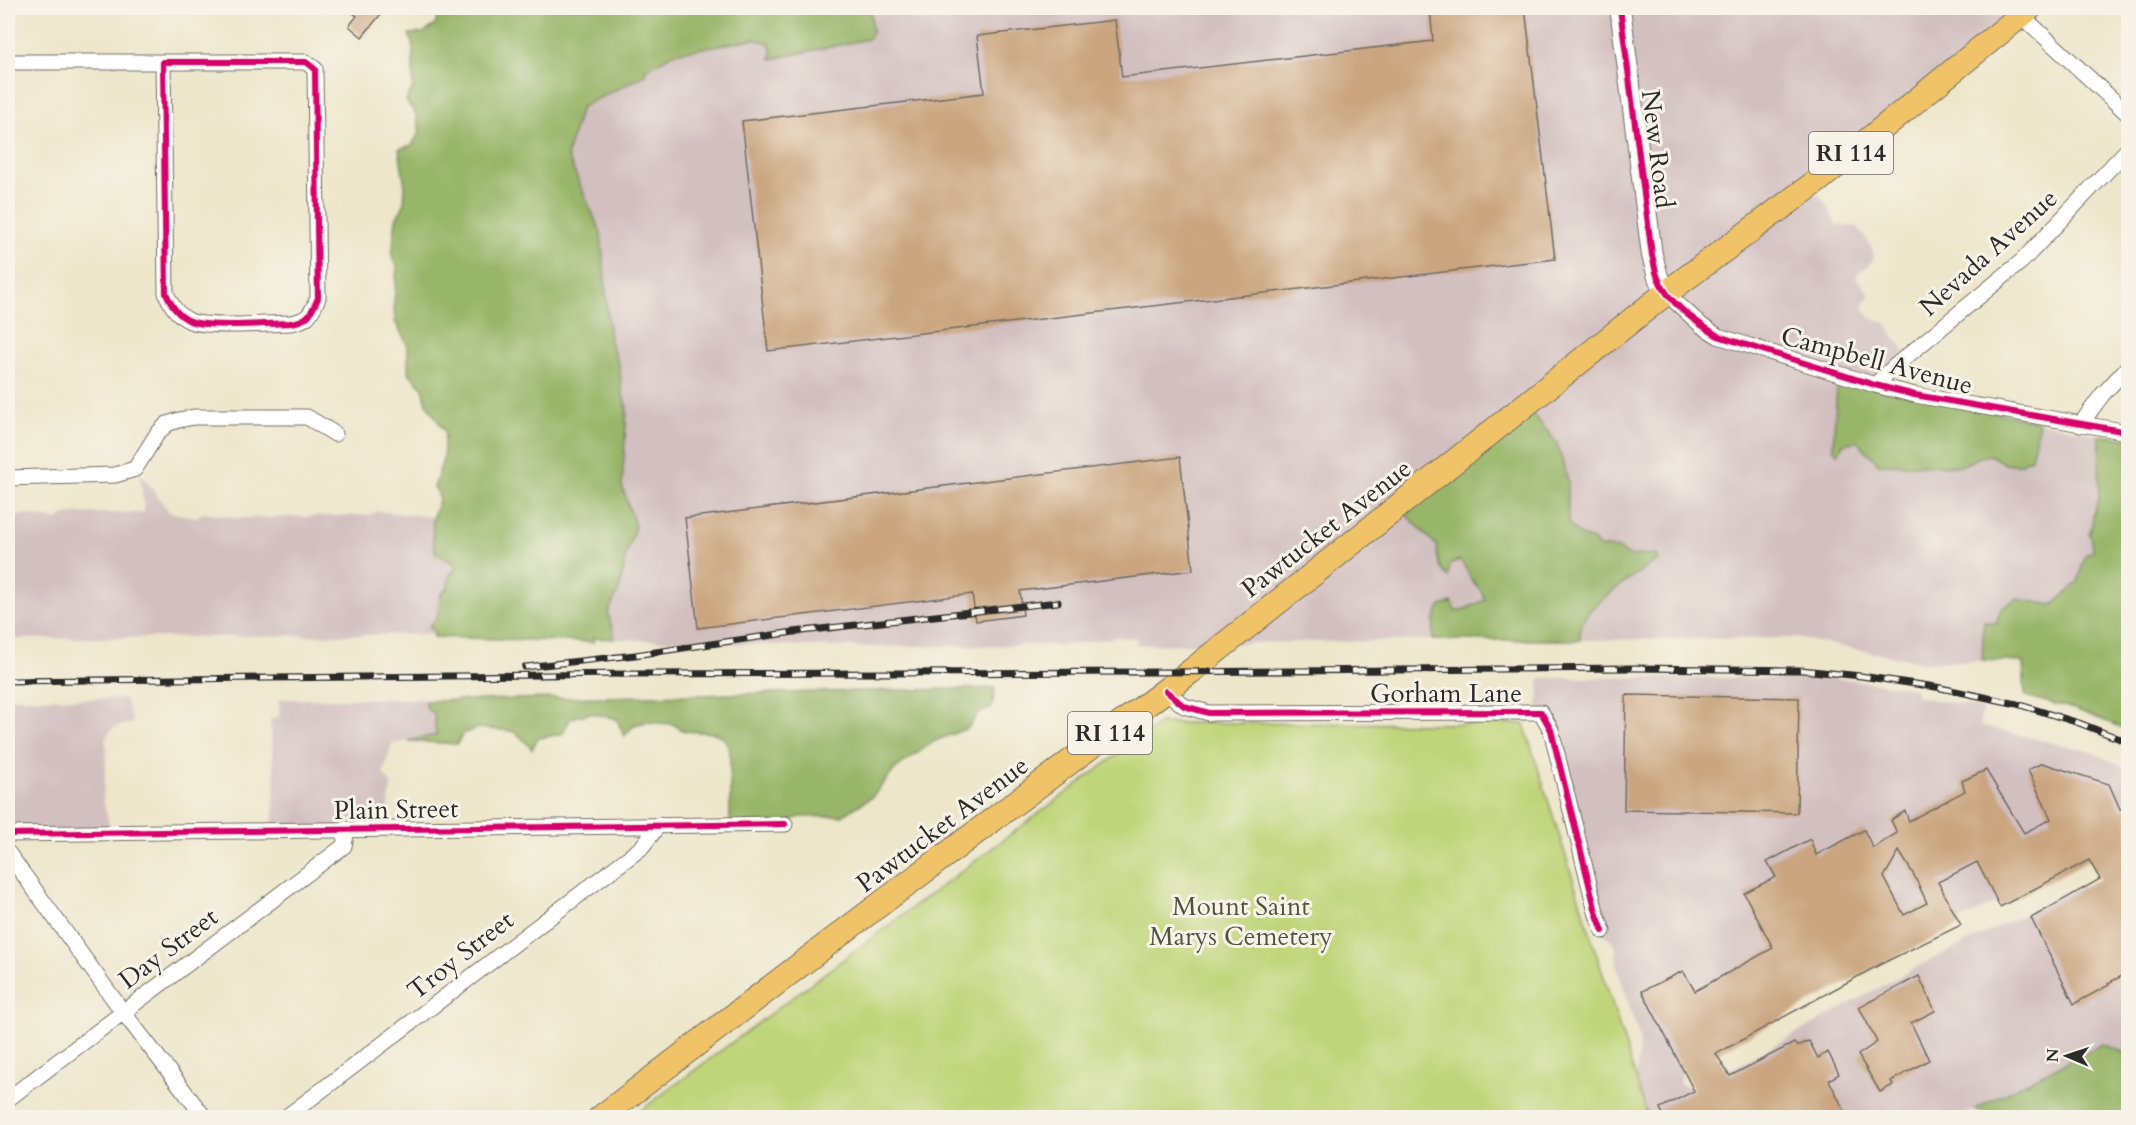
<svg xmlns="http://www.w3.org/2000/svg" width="2136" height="1125" viewBox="0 0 2136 1125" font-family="Cardo,serif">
<rect width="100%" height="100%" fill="#f7f3e8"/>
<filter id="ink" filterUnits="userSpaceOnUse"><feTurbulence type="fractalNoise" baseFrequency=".0167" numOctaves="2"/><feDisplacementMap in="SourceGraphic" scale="12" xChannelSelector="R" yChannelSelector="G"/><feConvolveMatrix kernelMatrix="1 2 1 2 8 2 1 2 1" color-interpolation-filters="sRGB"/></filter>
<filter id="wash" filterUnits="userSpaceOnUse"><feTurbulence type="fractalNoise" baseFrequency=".008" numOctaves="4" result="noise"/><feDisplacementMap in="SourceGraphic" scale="24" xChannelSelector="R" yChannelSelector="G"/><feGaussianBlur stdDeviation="1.35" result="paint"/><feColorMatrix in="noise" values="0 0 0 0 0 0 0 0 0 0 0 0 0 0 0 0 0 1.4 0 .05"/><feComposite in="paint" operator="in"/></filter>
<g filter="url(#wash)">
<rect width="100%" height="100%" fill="#ede6ca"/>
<path fill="#d2bfc0" d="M871,8H2039L1813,189L1827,205L1836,225L1858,227L1872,248L1874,259L1856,277L1870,294L1864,302V309L1870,318L1884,321L1906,354L1843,444L1857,441L1961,466L1980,457L1990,455L2005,464L2039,422L2100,435L2099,501L2093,508V551L2085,555L2078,582L2052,605L2017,599L1996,623L1984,621L1982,660L1980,661L1922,662L1797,638L1580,640L1581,626L1586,617L1609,594L1656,561L1653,554L1629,556L1620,549L1599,547L1593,541L1577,533L1568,523V481L1437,546V556L1448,576L1450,564L1459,560L1467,567L1471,579L1484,592L1485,600L1474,604L1468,610L1456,611L1434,621L1433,640L1136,645L1137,638L1117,637L1065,645L836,647L615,639L608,613L620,587L625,559L635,526L622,486L627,408L622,392L619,365L610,342L605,299L567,155L581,107L645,75V70L673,54L754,39L769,43L772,51V58L868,39L872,32Z
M140,472L169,512L195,517L204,513L239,518L338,516L370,515L377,511L433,517L435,553L454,563L456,568L449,576L448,588L441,594L437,618L430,626L434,634L8,639V518L27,514L57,520L65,515L81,513H144Z
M1540,678H1834L1915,688L1917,697L1977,707L1982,710L1980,726L2089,751L2128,768V850L2087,859L1913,943L1683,1068L1679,1083L1693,1090L1926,962L2091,882L2128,874V1054L2102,1044L1959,1117H1631L1640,1039L1617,967L1616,947L1598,926L1551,734L1537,712Z
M8,698L125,699L133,723L114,727L105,739L107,749L103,799L111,832L8,831Z
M278,699H424L427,709L434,713L436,735L392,744L383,773L391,784L387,826L272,830L275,786L270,720L279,716L280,712Z"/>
<path fill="#c0d579" stroke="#768052" stroke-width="1.5" d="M1160,723L1524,724L1648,1117H632Z"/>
<path fill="#98b669" stroke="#62704a" stroke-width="1.5" d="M440,8H871L872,33L868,39L771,59L772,51L769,43L754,39L674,53L645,70V75L581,107L567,155L601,233L610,342L619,365L622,392L627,408L622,486L635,526L625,559L620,587L608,613L615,639L593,638L594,642L434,637V632L429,626L437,618L441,594L448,588L449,576L456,568L454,563L435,553C434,542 431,529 433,519C434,507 445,500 434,487L443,460L445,432L427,404L423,388L408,372V346L395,321L394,304L397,266L392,256L396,219L404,205L405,186L399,149L412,145L420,131L416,114L406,101L413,87V45L409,34L423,33L435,25Z
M1842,376L2039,422L2031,458L2020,464H2005L1990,455L1980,457L1961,466L1879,464L1857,441L1843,444L1838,454L1833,448L1837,387Z
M1530,411L1557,443L1568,481V523L1577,533L1593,541L1599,547L1620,549L1629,556L1653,554L1658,557L1657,560C1637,574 1589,603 1581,625C1580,629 1580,635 1580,640H1433L1434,621L1440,607L1451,602L1456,611C1468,610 1474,604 1485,600C1483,590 1478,588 1472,580C1466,572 1469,569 1459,560L1450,564L1448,577C1439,568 1437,559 1437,546L1402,510Z
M2100,435L2128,438V730L2077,710L2025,696L2023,663L2021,662L1982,660L1984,621L1996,623L2002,607L2017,599L2053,605L2078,582L2085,555L2093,551L2092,539L2089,534C2095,522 2091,511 2099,501Z
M995,688L992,708L978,713L968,728L935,741L896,768L872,797L842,816L799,817L785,823H730V750L724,738L715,733L684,731L673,724L646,722L634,725L624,736L617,719L591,713L571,718L562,734L538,738L532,749L518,734L512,731L477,728L463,734L457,744L408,741L436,735L434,713L427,709L425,701Z
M2102,1044L2128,1054V1117H2048L2039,1106L1997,1113L1973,1110Z"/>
<g id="blocks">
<path fill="#caa57f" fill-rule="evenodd" d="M346,8H386L362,37L349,26L357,16Z
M1430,8H1525L1555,259L768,351L742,121L984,93L977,36L1115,20L1122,77L1433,41Z
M1180,457L1193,570L1020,591L1023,615L976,621L972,594L698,628L685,518Z
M1626,695L1799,698L1797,813L1624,810Z
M2042,763L2109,784L2120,809L2128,808V973L2108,983L2109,985L2074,1004L2031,918L2100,879L2089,860L2000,907L1977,862L1938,882L1961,925L1879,965L1716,1054L1730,1076L1794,1043L1797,1046L1809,1041L1818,1058L1828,1052L1839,1074L1829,1080L1848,1118H1665L1660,1108L1694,1091L1642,991L1683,971L1695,991L1773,948L1744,893L1776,877L1767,862L1810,839L1816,855L1864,830L1873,848L1897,833L1891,820L1905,811L1909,821L1965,791L1962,781L1986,770L2024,833L2051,819L2028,770ZM1899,851L1914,875L1927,903L1904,915L1884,877Z
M1919,976L1935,1011L1911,1023L1929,1060L1891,1081L1893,1085L1880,1092L1858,1055L1877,1042L1859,1007Z"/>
</g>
</g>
<g filter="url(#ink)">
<use href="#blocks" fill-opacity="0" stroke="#6f6c63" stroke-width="1.5"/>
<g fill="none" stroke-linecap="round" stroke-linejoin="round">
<defs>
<path id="minor" d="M2021,15L2128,114
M8,62H163
M163,62H306L315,69L318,298C311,314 308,321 290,323C269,324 206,328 190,321C177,315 171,305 166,293Z
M1666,293L1702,326L1718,336L1875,385L1915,395L2128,432
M1875,385L1895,366L2022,261L2128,149
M2080,425L2102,395L2128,367
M8,478L115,475L135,469L157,434L167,424L179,420L194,417H307L335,434
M1166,691L1184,706L1209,713L1541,712L1551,730L1596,912L1603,931
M8,834L785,824
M8,853L123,1012L205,1118
M8,1099L344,846L347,829
M285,1118L641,848L659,825"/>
<path id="tertiary" d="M1620,8L1652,255L1658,277L1666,293"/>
<path id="primary" d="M600,1118L855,923L1190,672L1666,293L1820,179L2030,8"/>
</defs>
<use href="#minor" stroke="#6f6c63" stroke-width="17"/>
<use href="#tertiary" stroke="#6f6c63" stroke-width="22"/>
<use href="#primary" stroke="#6f6c63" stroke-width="26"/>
<use href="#minor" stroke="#fff" stroke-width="15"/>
<use href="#tertiary" stroke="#fff" stroke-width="20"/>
<use href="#primary" stroke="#f1c369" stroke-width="24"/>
<defs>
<path id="rail" d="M525,667L635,655L794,632L1058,602
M8,681L628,674L1161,672L1633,668L1802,670L1861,676L1936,687L2017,704L2079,723L2128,742"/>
</defs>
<use href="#rail" stroke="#2b2b2b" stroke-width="7"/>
<use href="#rail" stroke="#f7f3e8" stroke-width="4.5" stroke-dasharray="14" stroke-linecap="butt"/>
<defs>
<path id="cycleway" d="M1620,8L1652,255C1654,262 1655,271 1658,278C1668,303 1696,322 1718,336L1875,385L1915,395L2128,432
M163,62H306L315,69L318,298C311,314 308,321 290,323C269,324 206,328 190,321C177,315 171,305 166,293Z
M1166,691L1184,706L1209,713L1541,712L1551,730L1596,912L1603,931
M8,834L785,824"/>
</defs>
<use href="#cycleway" stroke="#f7f3e8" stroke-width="10"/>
<use href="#cycleway" stroke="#d6006c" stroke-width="6"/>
</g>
</g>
<g text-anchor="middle" stroke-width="6" stroke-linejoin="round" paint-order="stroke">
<g fill="#f7f3e8" stroke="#686764" stroke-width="1.5">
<rect x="1809" y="132" width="84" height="42" rx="4.5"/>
<rect x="1068" y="712" width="84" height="42" rx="4.5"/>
</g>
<g font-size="24" font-weight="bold" fill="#2b2b2b">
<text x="1851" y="161">RI 114</text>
<text x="1110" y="741">RI 114</text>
</g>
<g font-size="26" fill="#2b2b2b" stroke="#f7f3e8">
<text transform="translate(1658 149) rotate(83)" y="9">New Road</text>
<text transform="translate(1988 252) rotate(-42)" y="9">Nevada Avenue</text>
<text transform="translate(1877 360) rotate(15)" y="9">Campbell Avenue</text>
<text transform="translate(1326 528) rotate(-38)" y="9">Pawtucket Avenue</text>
<text x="1446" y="702">Gorham Lane</text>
<text transform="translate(396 809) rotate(-1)" y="9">Plain Street</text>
<text transform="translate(942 824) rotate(-37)" y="9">Pawtucket Avenue</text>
<text transform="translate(168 948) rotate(-37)" y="9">Day Street</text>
<text transform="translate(460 955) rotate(-38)" y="9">Troy Street</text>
</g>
<g font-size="26" fill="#50563e" stroke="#f7f3e8">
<text x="1241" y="915">Mount Saint<tspan x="1241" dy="30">Marys Cemetery</tspan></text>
</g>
</g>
<rect width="2136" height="1125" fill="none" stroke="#f7f3e8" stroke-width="30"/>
<g transform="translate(2067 1056) rotate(272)" stroke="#f7f3e8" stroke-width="4.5" paint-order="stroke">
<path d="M0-4.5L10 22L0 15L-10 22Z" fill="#2b2b2b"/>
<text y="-9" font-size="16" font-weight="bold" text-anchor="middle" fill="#2b2b2b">N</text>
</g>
</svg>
